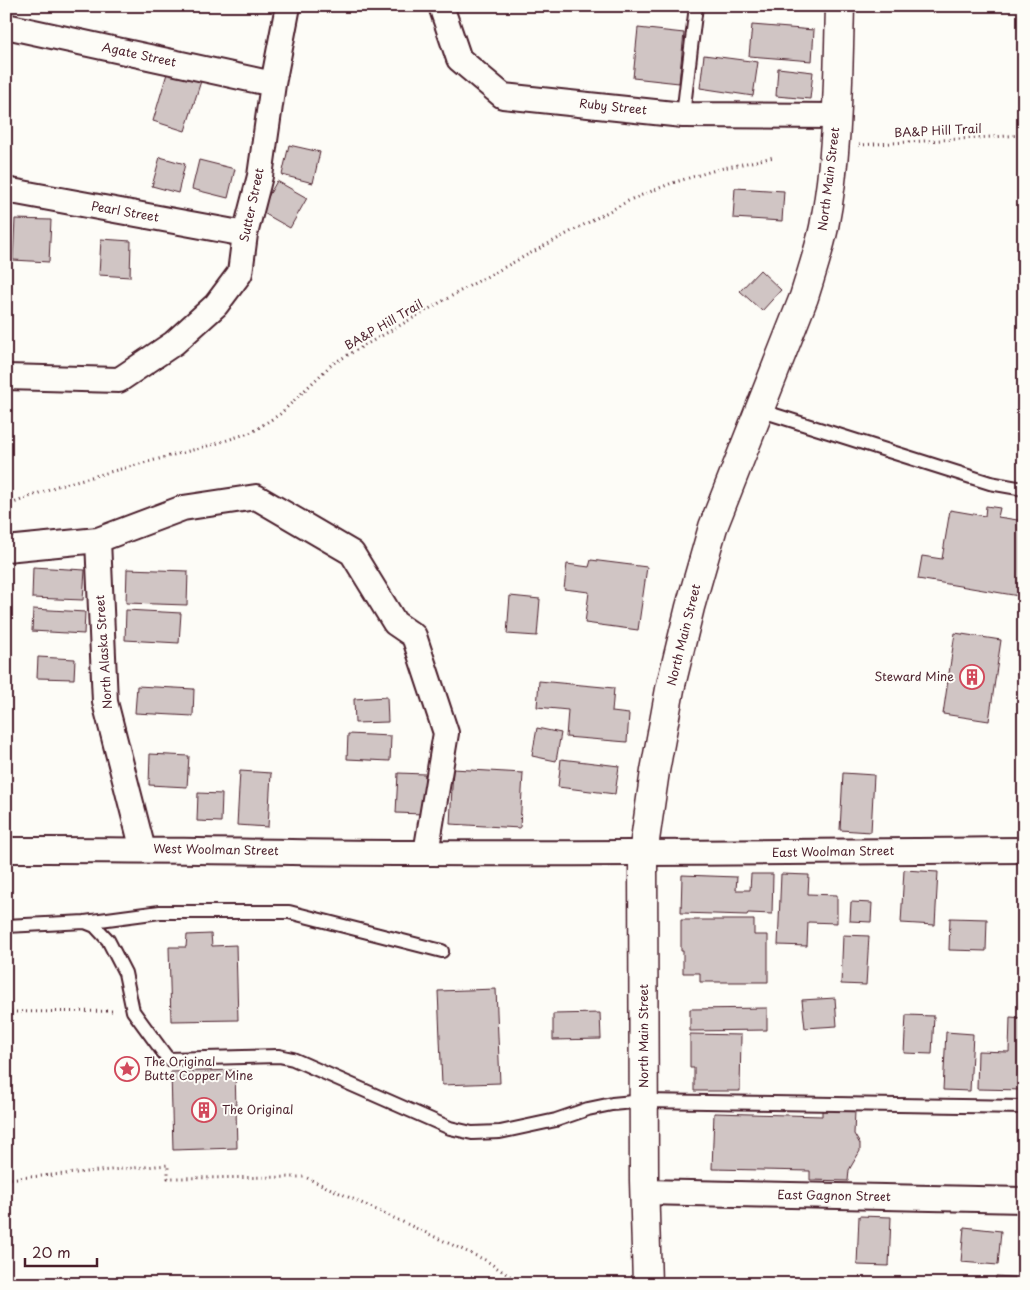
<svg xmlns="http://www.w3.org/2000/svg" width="1030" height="1290" viewBox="0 0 1030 1290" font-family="'Playpen Sans',sans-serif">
<rect width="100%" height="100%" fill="#fdfcf7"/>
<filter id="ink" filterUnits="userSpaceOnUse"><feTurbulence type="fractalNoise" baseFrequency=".02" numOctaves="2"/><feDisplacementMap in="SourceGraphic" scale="10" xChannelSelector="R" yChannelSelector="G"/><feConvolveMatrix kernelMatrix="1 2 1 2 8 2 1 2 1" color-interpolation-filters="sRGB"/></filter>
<g filter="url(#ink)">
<path fill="#d0c5c4" stroke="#4a1f2b" d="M752,25L814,30L812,61L749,56Z
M638,28L684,33L679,83L633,78Z
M704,55L758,62L753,96L700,88Z
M778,68L813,72L810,99L776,96Z
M168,70L201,81L185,131L153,121Z
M289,145L320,152L313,183L282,175Z
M160,157L185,164L178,193L152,186Z
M199,160L235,169L228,198L192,189Z
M277,181L307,198L290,228L260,211Z
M735,188L784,191L782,221L733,218Z
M6,206L9,207L8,233H6Z
M15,219L51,220L49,262L13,260Z
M101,239L131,241L130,277L99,275Z
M760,270L781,290L762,311L740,291Z
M6,296H10L8,339H6Z
M986,506L1000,508L998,517L1024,521V566L1019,596L918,579L922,556L942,559L950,510L985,516Z
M591,560L647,567L638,630L585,623L589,592L564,589L567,564L589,567Z
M33,567L85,570L83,600L32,598Z
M127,569L188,571L187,605L126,603Z
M510,596L540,599L537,636L507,634Z
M33,609L85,612L84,634L32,631Z
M126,610L181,613L179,643L125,640Z
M955,633L1001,640L989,721L943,714Z
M38,657L75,659L74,679L37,678Z
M539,681L614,688L612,712L629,714L627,742L566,737L568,710L537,707Z
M137,686L194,689L193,716L135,713Z
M387,697L388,722L355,723L354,699Z
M537,728L561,733L556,761L532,756Z
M348,734L391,736L390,761L347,759Z
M150,754L189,756L187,787L149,785Z
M561,759L619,766L615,794L558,787Z
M453,769L523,773L520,828L450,824Z
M240,771L271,773L268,827L237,825Z
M398,773L425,774L423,814L396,813Z
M843,773L874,775L871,832L840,830Z
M198,793L222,794L221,822L197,821Z
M904,870L938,872L935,925L901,923Z
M751,874H773L772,914L748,913L747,915L681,913L682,875L737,877L736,890H750Z
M781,874L809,875L808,894L837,895V923L808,922L807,946L778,945Z
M851,902L872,903L871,922L850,921Z
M950,918L987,919L986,951L949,950Z
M681,920H754V935H768V982H700V973H683V951H681Z
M211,934L212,946L236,945L238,1020L171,1021L169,947H186L187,935Z
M843,935L869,936L866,985L841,984Z
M496,989L500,1083L442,1085L438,991Z
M835,998L837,1026L805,1028L802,1000Z
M767,1008V1030L690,1031V1009Z
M600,1013L601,1039L553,1040V1014Z
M906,1015L934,1016L932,1054L904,1053Z
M1010,1017L1024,1018V1090L977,1089L978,1051L1009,1052Z
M946,1032L973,1034L970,1091L943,1090Z
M690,1034L741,1035L740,1091H694V1068H690Z
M235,1070L237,1148L173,1150L171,1072Z
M822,1110L855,1111L854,1134L860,1144V1151L849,1170L848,1181L810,1180V1171L712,1169L714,1113L822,1116Z
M859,1216L891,1217L889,1266L857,1265Z
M964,1227L1001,1231L998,1265L961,1262Z
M996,1276L1024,1278V1284H995Z"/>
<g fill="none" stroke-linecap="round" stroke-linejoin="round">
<defs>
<path id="lane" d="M683,115L696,6
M759,410L990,483L1024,489
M85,922L160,912H289L442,951
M6,926L85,922L95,926L108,940L125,973L133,1011L168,1059L279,1056L293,1059L450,1128L472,1133L500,1132L556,1120L588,1109L612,1104L644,1101L1024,1107"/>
<path id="street" d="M441,6L459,59L503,96L683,115L836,116
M6,26L273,84
M6,190L245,234
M6,377L119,380L174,343L216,305L240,273L245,234L260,176L273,84L288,6
M98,540L105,702L143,850
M6,549L98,540L183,508L256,497L352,553L395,623L414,636L446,733L426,853
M6,850C148,849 289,853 431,853C628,854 826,852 1024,850
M644,1192L1024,1200"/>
<path id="secondary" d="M647,1284L644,1180L643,854L655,771L670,689L690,607L713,527L804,297C811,274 819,251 824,227C838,155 838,80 840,6"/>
</defs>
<use href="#lane" stroke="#4a1f2b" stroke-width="16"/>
<use href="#street" stroke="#4a1f2b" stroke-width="28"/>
<use href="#secondary" stroke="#4a1f2b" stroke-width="31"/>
<path stroke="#4a1f2b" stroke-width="3" stroke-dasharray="1 4" stroke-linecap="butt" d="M859,145L1024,135
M6,506L57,486L215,444L252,432L280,414L332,364L471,285L589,222L632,199L672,183L719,169L774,157
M6,1012L116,1011
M6,1179L168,1165V1178L305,1177L485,1260L522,1284"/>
<use href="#lane" stroke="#fdfcf7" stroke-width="12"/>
<use href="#street" stroke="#fdfcf7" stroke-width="24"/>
<use href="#secondary" stroke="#fdfcf7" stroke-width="28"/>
</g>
</g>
<defs>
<symbol id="building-ring" viewBox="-11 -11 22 22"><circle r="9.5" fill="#fdfcf7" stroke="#d1495b" stroke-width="1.5"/><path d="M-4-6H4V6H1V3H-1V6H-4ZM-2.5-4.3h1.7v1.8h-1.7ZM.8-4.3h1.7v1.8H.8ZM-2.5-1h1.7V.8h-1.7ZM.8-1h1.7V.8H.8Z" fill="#d1495b"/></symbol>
<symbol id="sight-ring" viewBox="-11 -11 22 22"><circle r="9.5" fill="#fdfcf7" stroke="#d1495b" stroke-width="1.5"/><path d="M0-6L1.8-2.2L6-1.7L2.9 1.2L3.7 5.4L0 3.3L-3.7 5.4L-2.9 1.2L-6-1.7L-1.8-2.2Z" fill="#d1495b"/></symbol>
</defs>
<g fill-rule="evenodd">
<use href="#building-ring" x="958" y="663" width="28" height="28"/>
<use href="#sight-ring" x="113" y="1055" width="28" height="28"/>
<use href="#building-ring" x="190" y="1096" width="28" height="28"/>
</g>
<g text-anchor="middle" stroke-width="4" stroke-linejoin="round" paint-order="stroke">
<g font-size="12" fill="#4a1f2b" stroke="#fdfcf7">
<text transform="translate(139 55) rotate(12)" y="4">Agate Street</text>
<text transform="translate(613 107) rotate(6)" y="4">Ruby Street</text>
<text transform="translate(938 131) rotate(-3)" y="4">BA&amp;P Hill Trail</text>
<text transform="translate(829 179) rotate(-83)" y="4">North Main Street</text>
<text transform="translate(252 205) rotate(-78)" y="4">Sutter Street</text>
<text transform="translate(125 212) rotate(10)" y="4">Pearl Street</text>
<text transform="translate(384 325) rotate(-30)" y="4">BA&amp;P Hill Trail</text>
<text transform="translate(684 635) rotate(-76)" y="4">North Main Street</text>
<text transform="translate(104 652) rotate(-94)" y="4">North Alaska Street</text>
<text transform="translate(216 850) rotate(1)" y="4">West Woolman Street</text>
<text transform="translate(833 852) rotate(-1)" y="4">East Woolman Street</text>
<text transform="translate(644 1036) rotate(-90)" y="4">North Main Street</text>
<text transform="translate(834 1196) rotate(1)" y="4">East Gagnon Street</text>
</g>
<g font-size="12" fill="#4a1f2b" stroke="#fdfcf7" text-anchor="start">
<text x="954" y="681" text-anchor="end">Steward Mine</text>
<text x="144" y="1066">The Original<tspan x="144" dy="14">Butte Copper Mine</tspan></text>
<text x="222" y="1114">The Original</text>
</g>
</g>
<rect width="1030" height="1290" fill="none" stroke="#fdfcf7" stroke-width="25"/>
<rect x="12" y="12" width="1005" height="1265" fill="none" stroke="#4a1f2b" stroke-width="2" filter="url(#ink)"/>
<path d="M25 1258v8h72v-8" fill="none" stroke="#4a1f2b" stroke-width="2.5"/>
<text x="32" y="1258" font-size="15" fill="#4a1f2b" stroke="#fdfcf7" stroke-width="4" paint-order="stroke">20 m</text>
</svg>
